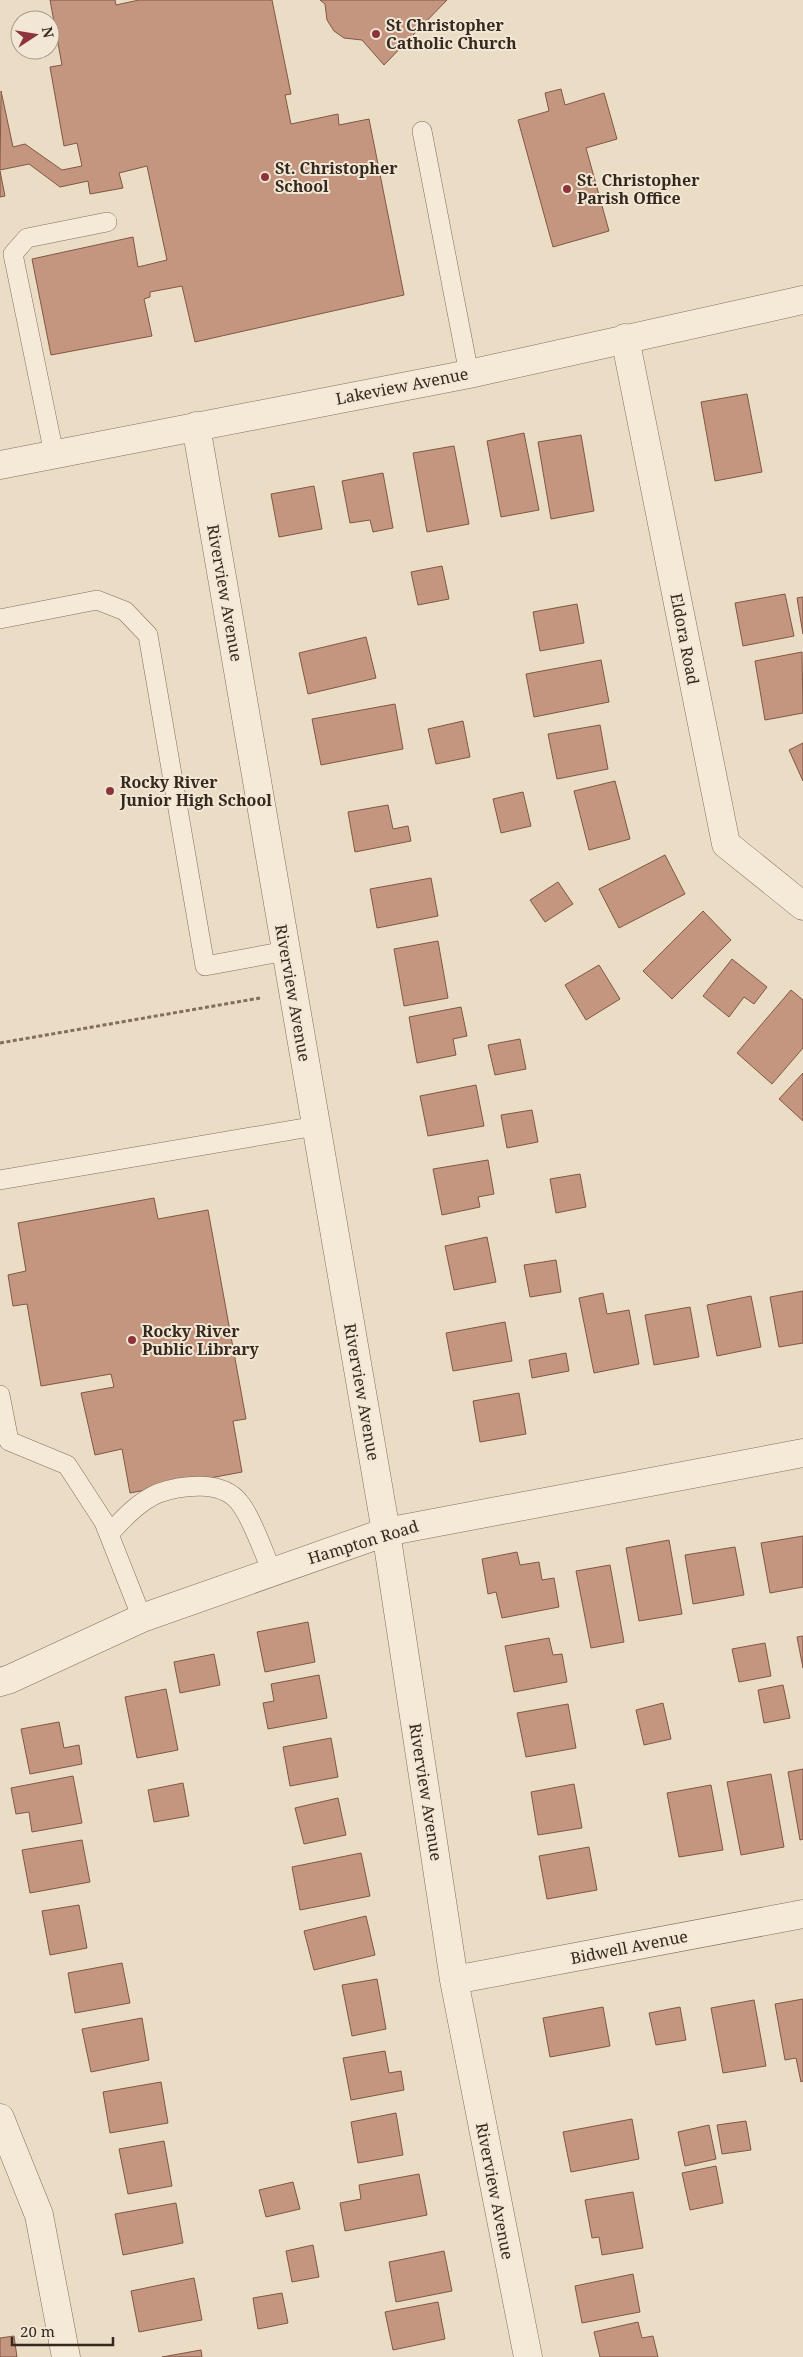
<svg xmlns="http://www.w3.org/2000/svg" width="803" height="2357" viewBox="0 0 803 2357" font-family="'Noto Serif',serif">
<rect width="100%" height="100%" fill="#eadcc5"/>
<path fill="#c4967f" stroke="#805745" d="M50,0H115L116,5L139,0H272L291,94L285,95L291,124L338,114L339,125L369,119L404,295L195,342L182,286L150,292V297L144,299L152,336L51,355L32,259L133,237L138,267L167,260L147,166L119,173L123,188L90,194L88,181L60,187L29,164L0,170L1,91L13,147L25,144L62,170L82,166L77,143L64,146L50,67L62,65Z
M320,0H447L384,65L362,40L344,38L334,31L327,20L325,4Z
M561,89L565,105L604,93L617,139L586,148L609,231L553,247L518,120L549,111L545,93Z
M0,171L5,196L0,197Z
M747,394L762,472L715,481L701,402Z
M524,433L539,510L501,517L487,441Z
M581,435L594,511L551,519L538,442Z
M454,446L469,524L427,532L413,453Z
M383,473L393,528L373,532L370,520L350,523L342,481Z
M314,486L322,529L279,537L271,494Z
M442,566L449,599L418,605L411,572Z
M785,594L794,636L743,646L735,603Z
M803,597V634L797,598Z
M577,604L584,643L540,651L533,612Z
M366,637L376,678L308,694L299,653Z
M802,652L803,713L765,720L755,661Z
M601,660L609,702L534,717L526,674Z
M395,704L403,749L321,765L312,719Z
M463,721L470,757L436,764L428,729Z
M600,725L608,769L557,779L548,734Z
M803,743V781L789,750Z
M615,781L630,839L589,850L574,791Z
M523,792L531,826L501,833L493,799Z
M388,805L393,829L408,826L411,841L355,852L348,812Z
M665,855L685,894L619,928L599,889Z
M431,878L438,916L377,928L370,889Z
M558,882L573,904L545,922L530,900Z
M703,911L731,940L672,999L643,971Z
M438,941L448,998L404,1006L394,949Z
M732,959L767,987L754,1004L744,997L729,1017L703,996Z
M599,965L620,999L586,1020L565,985Z
M791,990L803,1000V1048L772,1084L737,1053Z
M461,1007L467,1036L453,1039L456,1055L417,1063L409,1017Z
M520,1039L526,1069L495,1075L488,1045Z
M803,1073V1121L779,1099Z
M476,1085L484,1126L428,1136L420,1096Z
M532,1110L538,1142L507,1148L501,1115Z
M488,1160L494,1194L478,1197L480,1207L442,1215L433,1169Z
M580,1174L586,1207L556,1213L550,1179Z
M154,1198L158,1219L208,1210L246,1419L233,1421L242,1472L130,1493L122,1449L95,1455L81,1393L114,1387L111,1374L41,1386L27,1304L13,1306L8,1275L26,1271L18,1223Z
M487,1237L496,1282L454,1290L445,1246Z
M556,1260L561,1292L530,1297L524,1265Z
M803,1291V1343L779,1347L770,1297Z
M603,1293L607,1314L629,1310L639,1364L594,1373L579,1298Z
M751,1296L761,1347L717,1356L707,1305Z
M690,1307L699,1357L654,1365L645,1315Z
M505,1322L512,1361L453,1371L446,1333Z
M566,1353L569,1371L532,1378L529,1360Z
M519,1393L526,1434L480,1442L473,1401Z
M803,1536V1587L770,1593L761,1543Z
M669,1540L682,1614L639,1621L626,1548Z
M735,1547L744,1595L693,1604L685,1555Z
M517,1552L520,1565L539,1562L542,1580L554,1578L559,1607L502,1618L496,1592L488,1594L482,1559Z
M610,1565L624,1642L591,1648L576,1571Z
M308,1622L315,1662L265,1672L257,1632Z
M803,1636V1668L797,1637Z
M549,1638L553,1655L562,1654L567,1682L514,1692L505,1646Z
M765,1643L771,1676L739,1682L732,1649Z
M214,1654L220,1685L180,1693L174,1662Z
M319,1675L327,1718L268,1729L263,1703L274,1701L271,1684Z
M783,1685L790,1718L764,1723L758,1690Z
M166,1689L178,1750L137,1758L125,1697Z
M663,1703L671,1739L644,1745L636,1710Z
M568,1704L576,1748L526,1757L517,1713Z
M59,1722L64,1748L79,1745L82,1764L30,1774L21,1729Z
M331,1738L338,1777L290,1786L283,1747Z
M803,1769V1839L800,1840L788,1772Z
M771,1774L784,1847L741,1855L727,1782Z
M73,1776L82,1823L32,1832L29,1812L16,1814L11,1788Z
M183,1783L189,1816L154,1822L148,1790Z
M574,1784L582,1828L538,1835L531,1792Z
M711,1785L723,1850L679,1857L667,1793Z
M338,1798L346,1835L304,1844L295,1808Z
M82,1840L90,1882L30,1893L22,1850Z
M589,1847L597,1890L547,1899L539,1856Z
M361,1853L370,1896L300,1910L292,1867Z
M79,1905L87,1948L50,1955L42,1911Z
M366,1916L375,1955L314,1970L304,1931Z
M122,1963L130,2003L75,2013L68,1973Z
M377,1979L386,2029L352,2036L342,1985Z
M803,1999V2081L801,2082L796,2058L785,2060L775,2004Z
M754,2000L766,2066L723,2073L711,2008Z
M603,2007L610,2046L550,2057L543,2018Z
M680,2007L686,2040L656,2045L649,2013Z
M142,2018L149,2060L91,2072L82,2029Z
M385,2051L389,2073L401,2071L404,2090L351,2100L343,2058Z
M161,2082L168,2123L110,2133L103,2092Z
M396,2113L403,2155L358,2163L351,2122Z
M632,2119L639,2159L571,2172L563,2132Z
M746,2121L751,2150L722,2154L717,2125Z
M709,2125L716,2159L685,2166L678,2132Z
M164,2141L172,2186L128,2194L119,2149Z
M716,2166L723,2203L690,2210L682,2173Z
M419,2174L427,2215L345,2231L340,2203L361,2199L359,2185Z
M293,2182L300,2209L266,2217L259,2190Z
M633,2192L643,2248L602,2255L599,2237L592,2238L585,2200Z
M176,2203L183,2243L123,2255L115,2214Z
M313,2245L319,2277L292,2282L286,2251Z
M444,2251L452,2291L396,2302L389,2262Z
M633,2274L640,2312L582,2323L575,2286Z
M194,2278L202,2320L139,2332L131,2291Z
M282,2293L288,2323L258,2329L253,2298Z
M438,2302L445,2339L393,2350L385,2312Z
M638,2322L642,2338L653,2336L658,2357H600L594,2332Z
M14,2336L17,2357H0V2338Z
M201,2350L202,2357H162Z"/>
<g fill="none" stroke-linecap="round" stroke-linejoin="round">
<defs>
<path id="service" d="M422,131L469,374
M54,454L13,254L27,238L107,222
M0,619L97,600L125,611L148,635L205,966L286,951
M0,1180L316,1126
M0,1395L9,1441L67,1465L104,1522L142,1618
M109,1534C123,1519 139,1501 159,1493C182,1485 222,1480 239,1502C251,1516 264,1553 272,1572"/>
<path id="minor" d="M625,338L726,844L803,906
M196,426L386,1532L454,1980L528,2357
M0,465L469,374L803,300
M0,1682L10,1679L142,1618L386,1532L803,1453
M454,1980L803,1914
M0,2118L39,2215L66,2357"/>
</defs>
<use href="#service" stroke="#836e5d" stroke-width="20"/>
<use href="#minor" stroke="#836e5d" stroke-width="29"/>
<path stroke="#836e5d" stroke-width="3" stroke-dasharray="4 2.5" stroke-linecap="butt" d="M0,1043L260,998"/>
<use href="#service" stroke="#f5ead8" stroke-width="19"/>
<use href="#minor" stroke="#f5ead8" stroke-width="28"/>
</g>
<g fill="#8c333b" stroke="#f2e7d4" stroke-width="2">
<circle cx="376" cy="34" r="5"/>
<circle cx="265" cy="177" r="5"/>
<circle cx="567" cy="189" r="5"/>
<circle cx="110" cy="791" r="5"/>
<circle cx="132" cy="1340" r="5"/>
</g>
<g text-anchor="middle" stroke-width="4" stroke-linejoin="round" paint-order="stroke">
<g font-size="16" font-weight="bold" fill="#35281f" stroke="#f2e7d4" text-anchor="start">
<text x="386" y="31">St Christopher<tspan x="386" dy="18">Catholic Church</tspan></text>
<text x="275" y="174">St. Christopher<tspan x="275" dy="18">School</tspan></text>
<text x="577" y="186">St. Christopher<tspan x="577" dy="18">Parish Office</tspan></text>
<text x="120" y="788">Rocky River<tspan x="120" dy="18">Junior High School</tspan></text>
<text x="142" y="1337">Rocky River<tspan x="142" dy="18">Public Library</tspan></text>
</g>
<g font-size="16" fill="#35281f" stroke="#f2e7d4">
<text transform="translate(402 386) rotate(-11)" y="6">Lakeview Avenue</text>
<text transform="translate(225 593) rotate(80)" y="6">Riverview Avenue</text>
<text transform="translate(685 639) rotate(79)" y="6">Eldora Road</text>
<text transform="translate(293 993) rotate(80)" y="6">Riverview Avenue</text>
<text transform="translate(362 1392) rotate(80)" y="6">Riverview Avenue</text>
<text transform="translate(363 1542) rotate(-17)" y="6">Hampton Road</text>
<text transform="translate(426 1792) rotate(81)" y="6">Riverview Avenue</text>
<text transform="translate(629 1947) rotate(-11)" y="6">Bidwell Avenue</text>
<text transform="translate(495 2191) rotate(79)" y="6">Riverview Avenue</text>
</g>
</g>
<g transform="translate(35 35) rotate(78)"><circle r="24" fill="#f2e7d4" stroke="#a69b8c"/>
<path d="M0-4L9 19L0 12L-9 19Z" fill="#8c333b"/>
<text y="-8" font-size="14" font-weight="bold" text-anchor="middle" fill="#35281f">N</text>
</g>
<path d="M12 2337v8h101v-8" fill="none" stroke="#35281f" stroke-width="2.5"/>
<text x="20" y="2337" font-size="15" fill="#35281f" stroke="#f2e7d4" stroke-width="4" paint-order="stroke">20 m</text>
</svg>
